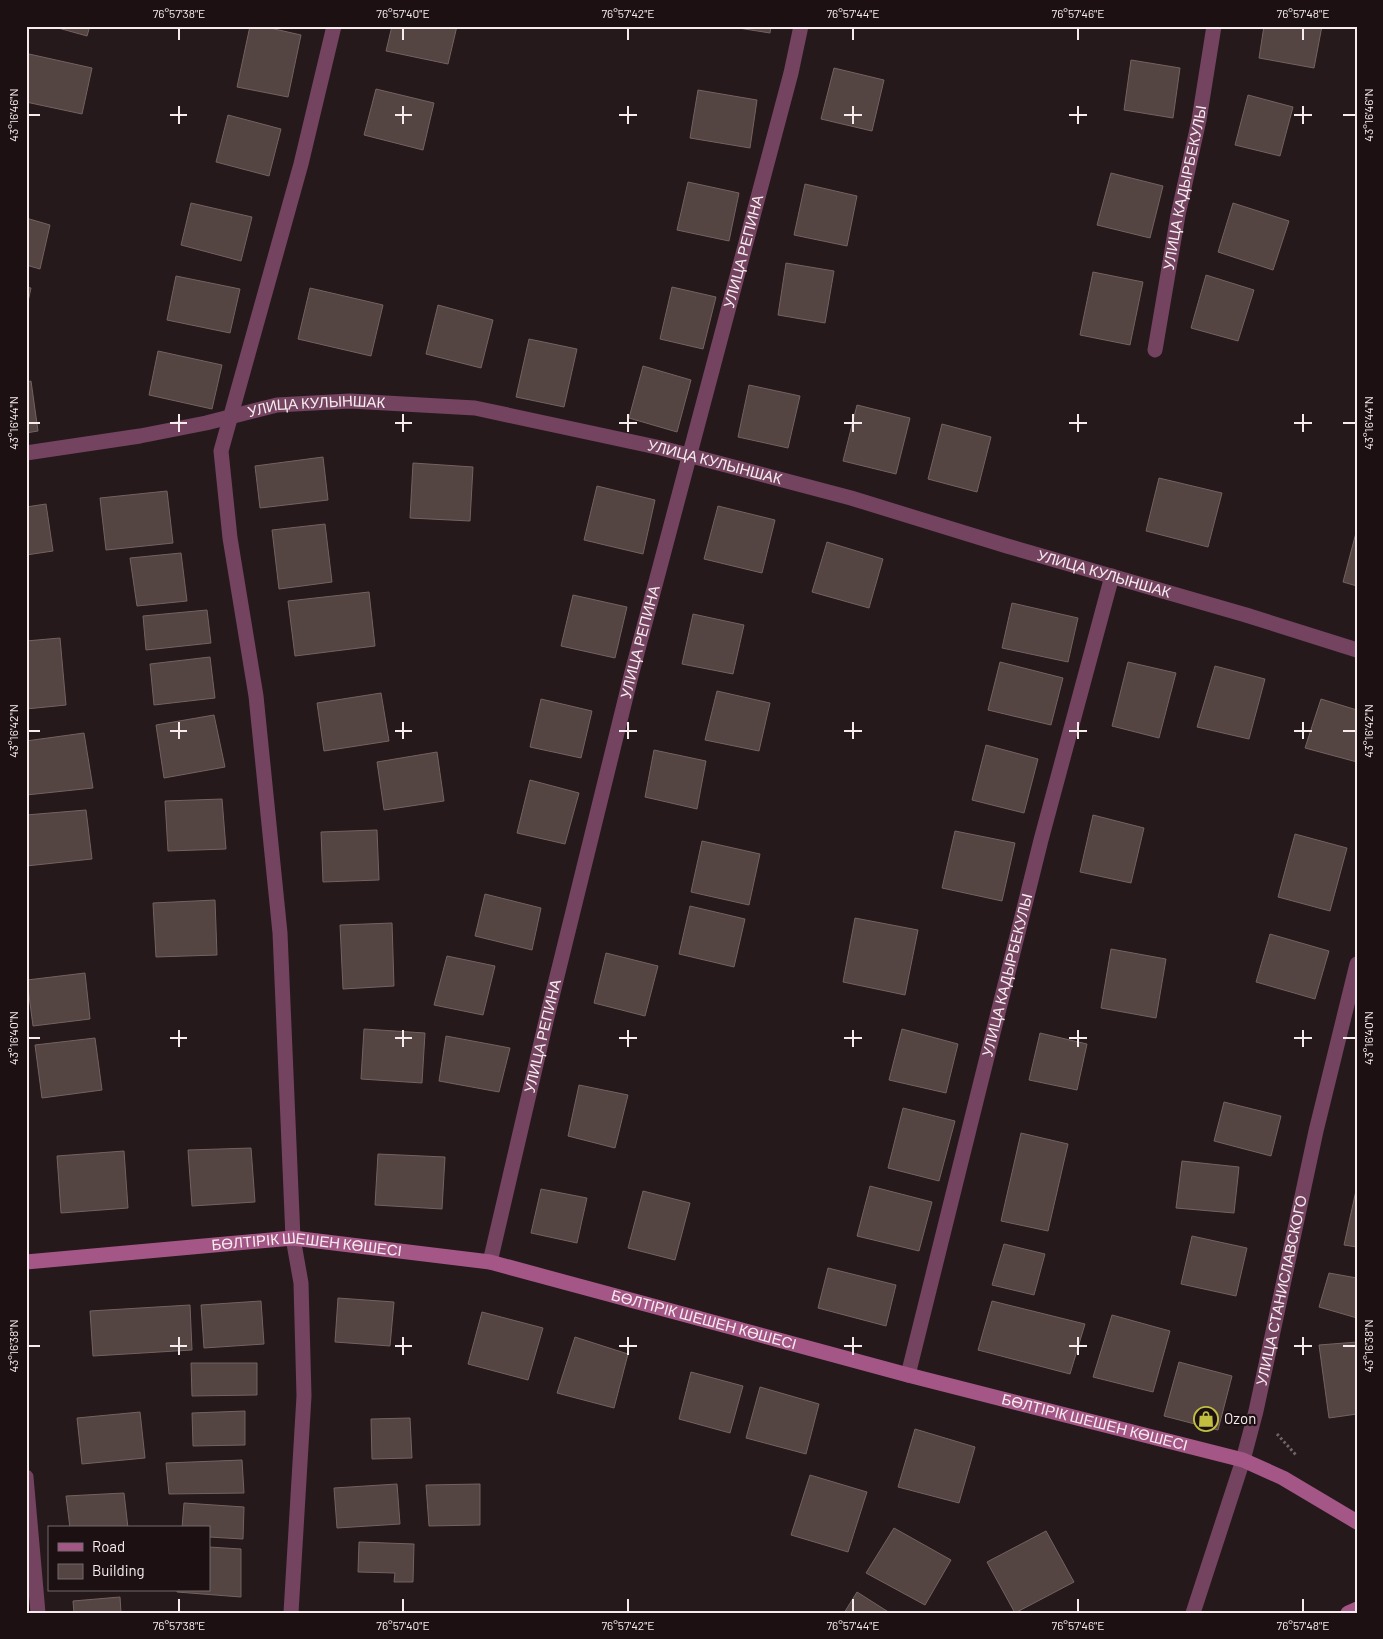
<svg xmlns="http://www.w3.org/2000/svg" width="1383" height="1639" viewBox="0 0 1383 1639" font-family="Barlow,sans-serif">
<rect width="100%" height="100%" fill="#26191b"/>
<path fill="#544442" stroke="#736260" d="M51,26H90L87,36Z
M250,26H261L301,35L288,97L237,87Z
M392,26H457L448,64L386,51Z
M726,26H771L770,33Z
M1264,26H1322L1314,68L1259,58Z
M29,54L92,68L82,114L26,102V69Z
M1131,60L1180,68L1173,118L1124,110Z
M834,68L884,80L872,131L821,119Z
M376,89L434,103L423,150L364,135Z
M698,90L757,100L750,148L690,138Z
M1248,95L1293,107L1280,156L1235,145Z
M228,115L281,129L269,176L216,162Z
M1111,173L1163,186L1150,238L1097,225Z
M688,182L739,193L729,241L677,230Z
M805,184L857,196L847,246L794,235Z
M191,203L252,217L241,261L181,245Z
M1233,203L1289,221L1273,270L1218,252Z
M26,218L50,225L40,269L26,265Z
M786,263L834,271L825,323L778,315Z
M1093,272L1143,282L1130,345L1080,335Z
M1206,275L1254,290L1238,341L1191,328Z
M176,276L240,289L230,333L167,320Z
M26,287L31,288L26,311Z
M672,287L716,297L703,349L660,339Z
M310,288L383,305L371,356L298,339Z
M438,305L493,320L481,368L426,354Z
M529,339L577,349L564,407L516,397Z
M158,351L222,365L212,409L149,395Z
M643,366L691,380L677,432L629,418Z
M31,381L38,431L26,433V382Z
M749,385L800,396L788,448L738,437Z
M857,405L910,418L896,474L843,461Z
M942,424L991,437L977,492L928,479Z
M323,457L328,500L260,508L255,466Z
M413,463L473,467L470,521L410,518Z
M1159,478L1222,493L1208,547L1146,531Z
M597,486L655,500L643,554L584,540Z
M167,491L173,543L106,550L100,498Z
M46,504L53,551L26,555V507Z
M718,506L775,520L762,573L704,559Z
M325,524L332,582L279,589L272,530Z
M1357,529V586L1343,582Z
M827,542L883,559L869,608L812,592Z
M181,553L187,601L137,606L130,558Z
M369,592L375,646L295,656L288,601Z
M573,595L627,607L615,658L561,646Z
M1012,603L1078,618L1068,662L1002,648Z
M207,610L211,643L146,650L143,616Z
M693,614L744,625L733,674L682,664Z
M60,638L66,705L26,709V641Z
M210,657L215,698L154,705L150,664Z
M1000,662L1063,678L1051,725L988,710Z
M1128,662L1176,673L1159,738L1112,726Z
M1215,666L1265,679L1249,739L1197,727Z
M717,691L770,703L759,751L705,740Z
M381,693L389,741L324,751L317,703Z
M541,699L592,711L581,758L530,747Z
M1321,699L1357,710V762L1305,748Z
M214,715L225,767L164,778L156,725Z
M84,733L93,788L26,795V741Z
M986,745L1038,759L1024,813L972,800Z
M654,750L706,761L697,809L645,797Z
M437,752L444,801L384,810L377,762Z
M530,780L579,793L565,844L517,833Z
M222,799L226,849L168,851L165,801Z
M86,810L92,859L26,866V815Z
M1093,815L1144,828L1131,883L1080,872Z
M377,830L379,880L323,882L321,832Z
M955,831L1015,843L1002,901L942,888Z
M1295,834L1347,848L1330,911L1278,897Z
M702,841L760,854L749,905L691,892Z
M485,894L541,908L532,950L475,936Z
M215,900L217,955L156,957L153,903Z
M690,906L745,919L734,967L679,954Z
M855,918L918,930L905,995L843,982Z
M392,923L394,986L343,989L340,925Z
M1270,934L1329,951L1315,999L1256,982Z
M1111,949L1166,959L1156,1018L1101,1008Z
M606,953L658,966L645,1016L594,1003Z
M447,956L495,966L483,1015L434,1005Z
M85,973L90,1019L33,1026L27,980Z
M364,1029L425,1033L422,1083L361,1079Z
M902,1029L958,1044L946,1093L889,1080Z
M1040,1033L1087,1044L1077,1090L1029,1080Z
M446,1036L510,1048L499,1092L439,1081Z
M95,1038L102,1090L42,1098L35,1045Z
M579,1085L628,1095L615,1148L568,1136Z
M1224,1102L1281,1116L1271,1156L1214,1141Z
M903,1108L955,1121L939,1181L888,1168Z
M1021,1133L1068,1144L1048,1231L1001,1221Z
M251,1148L255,1202L192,1206L188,1150Z
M124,1151L128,1208L61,1213L57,1156Z
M378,1154L445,1157L442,1209L375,1205Z
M1182,1161L1239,1167L1234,1213L1176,1208Z
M870,1186L932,1202L919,1251L857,1236Z
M1357,1186V1247L1344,1245Z
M541,1189L587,1198L577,1243L531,1233Z
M643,1191L690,1203L675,1260L628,1248Z
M1192,1236L1247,1248L1236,1296L1181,1284Z
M1004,1244L1045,1254L1034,1295L992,1285Z
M828,1268L896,1285L886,1326L818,1308Z
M1329,1273L1357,1278V1318L1319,1307Z
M338,1298L394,1302L390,1346L335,1342Z
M261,1301L264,1344L204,1348L201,1305Z
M992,1301L1085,1324L1070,1374L978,1350Z
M190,1305L192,1350L93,1356L90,1311Z
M482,1312L543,1328L528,1380L468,1364Z
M1112,1315L1170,1331L1153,1392L1093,1377Z
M575,1337L628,1354L614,1408L557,1393Z
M1357,1342V1414L1329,1418L1319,1345Z
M1179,1362L1232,1376L1218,1430L1164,1416Z
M191,1363H257V1395L192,1396Z
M691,1372L743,1386L730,1433L679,1419Z
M760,1387L819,1404L806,1454L746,1438Z
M245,1411V1445L193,1446L192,1413Z
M140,1412L145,1458L82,1464L77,1418Z
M410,1418L412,1458L372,1459L371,1419Z
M915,1429L975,1447L959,1503L898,1487Z
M242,1460L244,1493L169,1494L166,1463Z
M810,1475L867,1492L848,1552L791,1535Z
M397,1484L400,1524L337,1528L334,1488Z
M480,1484V1525L429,1526L426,1485Z
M124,1493L128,1528H70L66,1496Z
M184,1503L244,1507L243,1539L209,1537V1528H182Z
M894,1528L951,1560L925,1605L866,1573Z
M1046,1531L1074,1582L1015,1613L987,1562Z
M359,1542L414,1544L413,1582H394L395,1573L358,1572Z
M209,1547L241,1549V1597L177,1592V1590H209Z
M857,1592L890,1613H844Z
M120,1597L121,1613H74L73,1601Z"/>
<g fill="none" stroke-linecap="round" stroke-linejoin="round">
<path stroke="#706466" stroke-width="3" stroke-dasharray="2.5 2.5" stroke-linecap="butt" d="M1277,1434L1296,1455"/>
<g stroke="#744360" stroke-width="15">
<path id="s1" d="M1155,350L1178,215L1199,120L1214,26"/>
<path id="s2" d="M26,453L140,436L206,423L277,405L350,401L475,408L661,448L851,498L1007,546L1246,615L1357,650"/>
<path id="s3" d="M490,1262L547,1017L632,672L791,73L801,26"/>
<path id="s4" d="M908,1375L1041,840L1112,576"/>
<path d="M26,1477L38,1613"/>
<path d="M291,1613L304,1396L301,1283L293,1238L280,933L256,696L230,538L221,451L301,164L334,26"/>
<path id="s5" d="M1193,1613L1243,1460L1256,1411L1316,1131L1357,964"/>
</g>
<g stroke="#a45786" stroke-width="15">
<path id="s6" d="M26,1262L293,1238L490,1262L908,1375L1243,1460L1283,1478L1357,1522"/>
<path d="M1348,1613L1357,1609"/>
</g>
</g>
<path fill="none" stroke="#f6ecee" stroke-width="2" d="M179,28V40M403,28V40M628,28V40M853,28V40M1078,28V40M1303,28V40M179,106V124M403,106V124M628,106V124M853,106V124M1078,106V124M1303,106V124M28,115H40M170,115H187M395,115H412M619,115H637M844,115H862M1069,115H1087M1294,115H1312M1343,115H1356M179,414V432M403,414V432M628,414V432M853,414V432M1078,414V432M1303,414V432M28,423H40M170,423H187M395,423H412M619,423H637M844,423H862M1069,423H1087M1294,423H1312M1343,423H1356M179,722V739M403,722V739M628,722V739M853,722V739M1078,722V739M1303,722V739M28,731H40M170,731H187M395,731H412M619,731H637M844,731H862M1069,731H1087M1294,731H1312M1343,731H1356M179,1030V1047M403,1030V1047M628,1030V1047M853,1030V1047M1078,1030V1047M1303,1030V1047M28,1038H40M170,1038H187M395,1038H412M619,1038H637M844,1038H862M1069,1038H1087M1294,1038H1312M1343,1038H1356M179,1337V1355M403,1337V1355M628,1337V1355M853,1337V1355M1078,1337V1355M1303,1337V1355M28,1346H40M170,1346H187M395,1346H412M619,1346H637M844,1346H862M1069,1346H1087M1294,1346H1312M1343,1346H1356M179,1599V1612M403,1599V1612M628,1599V1612M853,1599V1612M1078,1599V1612M1303,1599V1612"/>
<defs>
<symbol id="shop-ring" viewBox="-11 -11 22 22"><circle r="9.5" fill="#1c1012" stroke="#c1be40" stroke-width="1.5"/><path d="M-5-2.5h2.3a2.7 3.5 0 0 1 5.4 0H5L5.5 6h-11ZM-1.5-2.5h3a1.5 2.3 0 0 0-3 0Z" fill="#c1be40"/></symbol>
</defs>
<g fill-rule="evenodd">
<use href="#shop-ring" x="1192" y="1405" width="28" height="28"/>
</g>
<g text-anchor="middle" stroke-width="4.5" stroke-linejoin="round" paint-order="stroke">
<g font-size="15" fill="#f6ecee" stroke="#1c1012">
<text dy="5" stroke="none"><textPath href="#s1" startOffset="165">УЛИЦА КАДЫРБЕКУЛЫ</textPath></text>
<text dy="5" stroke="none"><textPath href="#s3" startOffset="1042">УЛИЦА РЕПИНА</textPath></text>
<text dy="5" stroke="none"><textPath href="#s2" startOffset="295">УЛИЦА КУЛЫНШАК</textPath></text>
<text dy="5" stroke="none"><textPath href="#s2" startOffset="700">УЛИЦА КУЛЫНШАК</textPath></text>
<text dy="5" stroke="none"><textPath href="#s2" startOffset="1105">УЛИЦА КУЛЫНШАК</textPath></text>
<text dy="5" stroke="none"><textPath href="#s3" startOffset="638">УЛИЦА РЕПИНА</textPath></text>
<text dy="5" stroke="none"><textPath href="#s4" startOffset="412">УЛИЦА КАДЫРБЕКУЛЫ</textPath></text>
<text dy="5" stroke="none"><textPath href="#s3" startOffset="232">УЛИЦА РЕПИНА</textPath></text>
<text dy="5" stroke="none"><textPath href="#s6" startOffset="282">БӨЛТІРІК ШЕШЕН КӨШЕСІ</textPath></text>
<text dy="5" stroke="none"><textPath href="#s5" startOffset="335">УЛИЦА СТАНИСЛАВСКОГО</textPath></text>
<text dy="5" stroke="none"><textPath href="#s6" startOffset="688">БӨЛТІРІК ШЕШЕН КӨШЕСІ</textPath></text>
<text dy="5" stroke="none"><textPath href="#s6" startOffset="1092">БӨЛТІРІК ШЕШЕН КӨШЕСІ</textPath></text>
</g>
<g font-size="15" fill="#f6ecee" stroke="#1c1012" text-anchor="start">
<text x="1224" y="1424">Ozon</text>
</g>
</g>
<rect width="1383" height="1639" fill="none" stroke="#1c1012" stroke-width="55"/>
<rect x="48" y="1526" width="162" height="65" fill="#1c1012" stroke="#73686a"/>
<rect x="58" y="1543" width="25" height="8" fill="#a45786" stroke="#73686a"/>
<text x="92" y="1552" font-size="15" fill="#f6ecee">Road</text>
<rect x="58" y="1564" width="25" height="15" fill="#544442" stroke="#73686a"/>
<text x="92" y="1576" font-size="15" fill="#f6ecee">Building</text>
<rect x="28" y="28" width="1328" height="1584" fill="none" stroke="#f6ecee" stroke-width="2"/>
<g font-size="12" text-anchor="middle" fill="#f6ecee">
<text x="179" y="18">76°57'38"E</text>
<text x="403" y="18">76°57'40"E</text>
<text x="628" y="18">76°57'42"E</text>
<text x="853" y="18">76°57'44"E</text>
<text x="1078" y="18">76°57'46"E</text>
<text x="1303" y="18">76°57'48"E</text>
<text transform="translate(14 115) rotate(-90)" y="4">43°16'46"N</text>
<text transform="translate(1369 115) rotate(-90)" y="4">43°16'46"N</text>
<text transform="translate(14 423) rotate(-90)" y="4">43°16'44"N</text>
<text transform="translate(1369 423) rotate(-90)" y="4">43°16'44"N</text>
<text transform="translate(14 731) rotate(-90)" y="4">43°16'42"N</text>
<text transform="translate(1369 731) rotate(-90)" y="4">43°16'42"N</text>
<text transform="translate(14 1038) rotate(-90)" y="4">43°16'40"N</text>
<text transform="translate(1369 1038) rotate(-90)" y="4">43°16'40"N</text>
<text transform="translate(14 1346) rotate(-90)" y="4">43°16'38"N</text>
<text transform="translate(1369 1346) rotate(-90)" y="4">43°16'38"N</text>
<text x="179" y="1630">76°57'38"E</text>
<text x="403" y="1630">76°57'40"E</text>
<text x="628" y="1630">76°57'42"E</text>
<text x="853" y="1630">76°57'44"E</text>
<text x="1078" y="1630">76°57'46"E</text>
<text x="1303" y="1630">76°57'48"E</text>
</g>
</svg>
